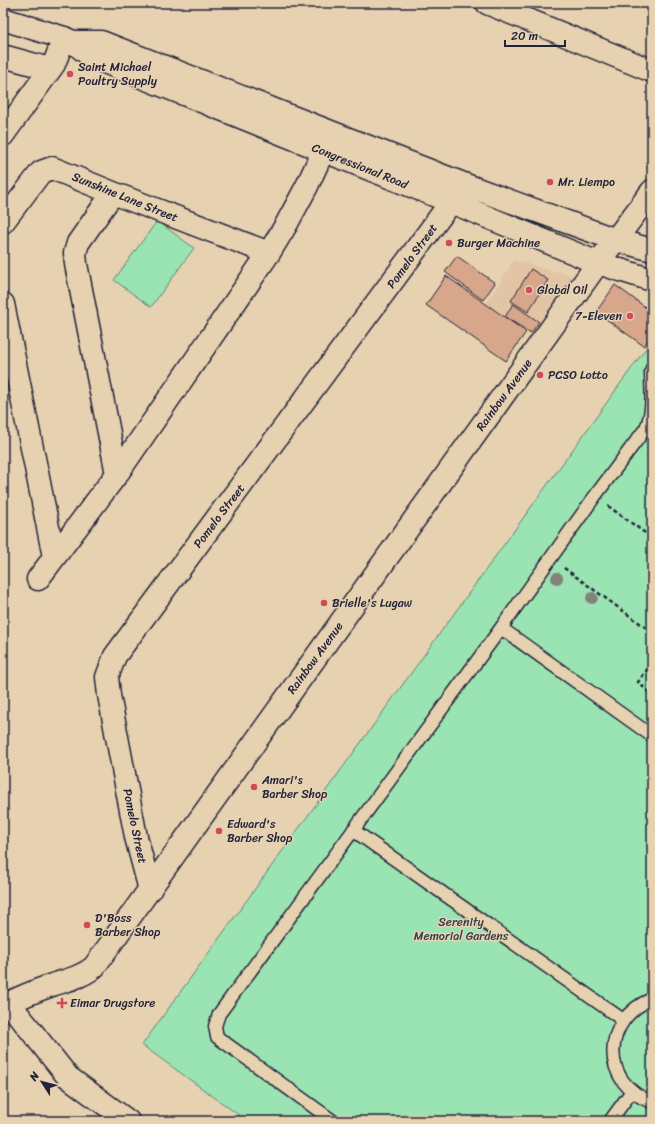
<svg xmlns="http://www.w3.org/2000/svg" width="655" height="1124" viewBox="0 0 655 1124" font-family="Sriracha,sans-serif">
<rect width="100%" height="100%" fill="#e6d2b0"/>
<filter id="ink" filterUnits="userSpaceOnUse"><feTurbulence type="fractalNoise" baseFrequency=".025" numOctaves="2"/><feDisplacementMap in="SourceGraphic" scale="8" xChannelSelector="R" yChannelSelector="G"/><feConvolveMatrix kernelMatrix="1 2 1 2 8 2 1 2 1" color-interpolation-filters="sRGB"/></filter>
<g filter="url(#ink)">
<path fill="#e2c5a5" d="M514,260L576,277L535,338L486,304Z"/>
<path fill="#9ae4b3" stroke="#5e8377" d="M157,221L194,248L151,307L114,280Z
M652,340V1121H247L142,1045Z"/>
<path fill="#d8a68b" stroke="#22223b" d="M457,256L495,283L483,300L445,272Z
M531,269L548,280L528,312L511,301Z
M446,276L526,332L506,361L426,305Z
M615,285L652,312V335L644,346L596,312Z
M513,304L539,322L531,333L505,317Z"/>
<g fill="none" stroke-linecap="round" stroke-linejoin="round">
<defs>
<path id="service" d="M501,628L652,736
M353,830L623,1020
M652,999C601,1019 600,1084 652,1102
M333,1121L217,1037L215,1026L219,1014L501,628L595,496L646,428C654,410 651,391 651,372L652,368
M610,1121L632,1091"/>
<path id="minor" d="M487,3L652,71
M3,56L50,69
M3,135L54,64L64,38
M113,193L78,243L75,253L76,264L117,474
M3,222L41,172L52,168L113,193L269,253
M3,304L54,557
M38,579L117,474L269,253L286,225L307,186L331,134
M150,890L136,837L109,695L107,677L115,656L451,202L463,188
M9,1003L68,1077L128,1121"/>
<path id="tertiary" d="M3,1006C18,998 35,991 52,985C67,980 82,977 94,967L598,263L652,191"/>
<path id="secondary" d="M3,19L64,38L73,42L92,57L451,202L598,263L652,280
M73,42H101L466,185L616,240L652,250"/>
</defs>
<use href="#service" stroke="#22223b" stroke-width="15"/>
<use href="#minor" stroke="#22223b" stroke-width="25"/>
<use href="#tertiary" stroke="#22223b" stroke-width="25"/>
<use href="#secondary" stroke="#22223b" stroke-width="25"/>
<path stroke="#22223b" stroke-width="2.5" stroke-dasharray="4 3" stroke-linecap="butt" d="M608,506L652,538
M564,568L652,632
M652,663L638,682L652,695"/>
<use href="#service" stroke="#e6d2b0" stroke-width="12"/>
<use href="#minor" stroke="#e6d2b0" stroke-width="22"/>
<use href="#tertiary" stroke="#e6d2b0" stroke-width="22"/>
<use href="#secondary" stroke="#e6d2b0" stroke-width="22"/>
</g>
<g fill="#84817a">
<circle cx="557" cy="578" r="6"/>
<circle cx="592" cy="598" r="6"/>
</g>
</g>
<g fill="#d1495b" stroke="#e6d2b0" stroke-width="1.5">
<circle cx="70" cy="74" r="4"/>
<circle cx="550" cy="182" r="4"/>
<circle cx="449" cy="243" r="4"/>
<circle cx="529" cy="290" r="4"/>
<circle cx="630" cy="316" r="4"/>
<circle cx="540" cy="375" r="4"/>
<circle cx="324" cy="603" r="4"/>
<circle cx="254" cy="787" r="4"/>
<circle cx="219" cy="831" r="4"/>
<circle cx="87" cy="925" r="4"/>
<path d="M60 997h4v4h4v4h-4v4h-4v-4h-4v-4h4z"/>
</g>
<g text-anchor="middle" stroke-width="3" stroke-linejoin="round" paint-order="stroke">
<g font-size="12" fill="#22223b" stroke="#e6d2b0" text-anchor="start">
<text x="78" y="71">Saint Michael<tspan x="78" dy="14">Poultry Supply</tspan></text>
<text x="558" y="186">Mr. Liempo</text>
<text x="457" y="247">Burger Machine</text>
<text x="537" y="294">Global Oil</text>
<text x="622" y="320" text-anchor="end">7-Eleven</text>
<text x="548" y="379">PCSO Lotto</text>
<text x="332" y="607">Brielle's Lugaw</text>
<text x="262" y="784">Amari's<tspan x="262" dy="14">Barber Shop</tspan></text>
<text x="227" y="828">Edward's<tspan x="227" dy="14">Barber Shop</tspan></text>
<text x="95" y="922">D'Boss<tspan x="95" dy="14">Barber Shop</tspan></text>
<text x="70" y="1007">Eimar Drugstore</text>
</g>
<g font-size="12" fill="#22223b" stroke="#e6d2b0">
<text transform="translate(360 166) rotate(22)" y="4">Congressional Road</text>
<text transform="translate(125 197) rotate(22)" y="4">Sunshine Lane Street</text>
<text transform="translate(412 256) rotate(-54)" y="4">Pomelo Street</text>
<text transform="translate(504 395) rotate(-54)" y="4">Rainbow Avenue</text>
<text transform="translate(219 516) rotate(-53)" y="4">Pomelo Street</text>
<text transform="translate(315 658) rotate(-54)" y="4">Rainbow Avenue</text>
<text transform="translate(135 826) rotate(78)" y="4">Pomelo Street</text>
</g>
<g font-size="12" fill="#343f4d" stroke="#e6d2b0">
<text x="461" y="926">Serenity<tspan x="461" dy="14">Memorial Gardens</tspan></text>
</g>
</g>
<rect width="655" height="1124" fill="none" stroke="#e6d2b0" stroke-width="16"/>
<rect x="8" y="8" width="639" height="1108" fill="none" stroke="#22223b" stroke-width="1.5" filter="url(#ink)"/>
<g transform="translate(42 1082) rotate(306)" stroke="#e6d2b0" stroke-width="3" paint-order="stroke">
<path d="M0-3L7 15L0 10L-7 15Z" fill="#22223b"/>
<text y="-6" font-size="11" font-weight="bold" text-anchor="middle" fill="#22223b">N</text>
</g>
<path d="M505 40v6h60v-6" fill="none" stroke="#22223b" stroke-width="2"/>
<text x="511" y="40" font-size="12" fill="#22223b" stroke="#e6d2b0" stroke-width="3" paint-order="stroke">20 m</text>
</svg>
